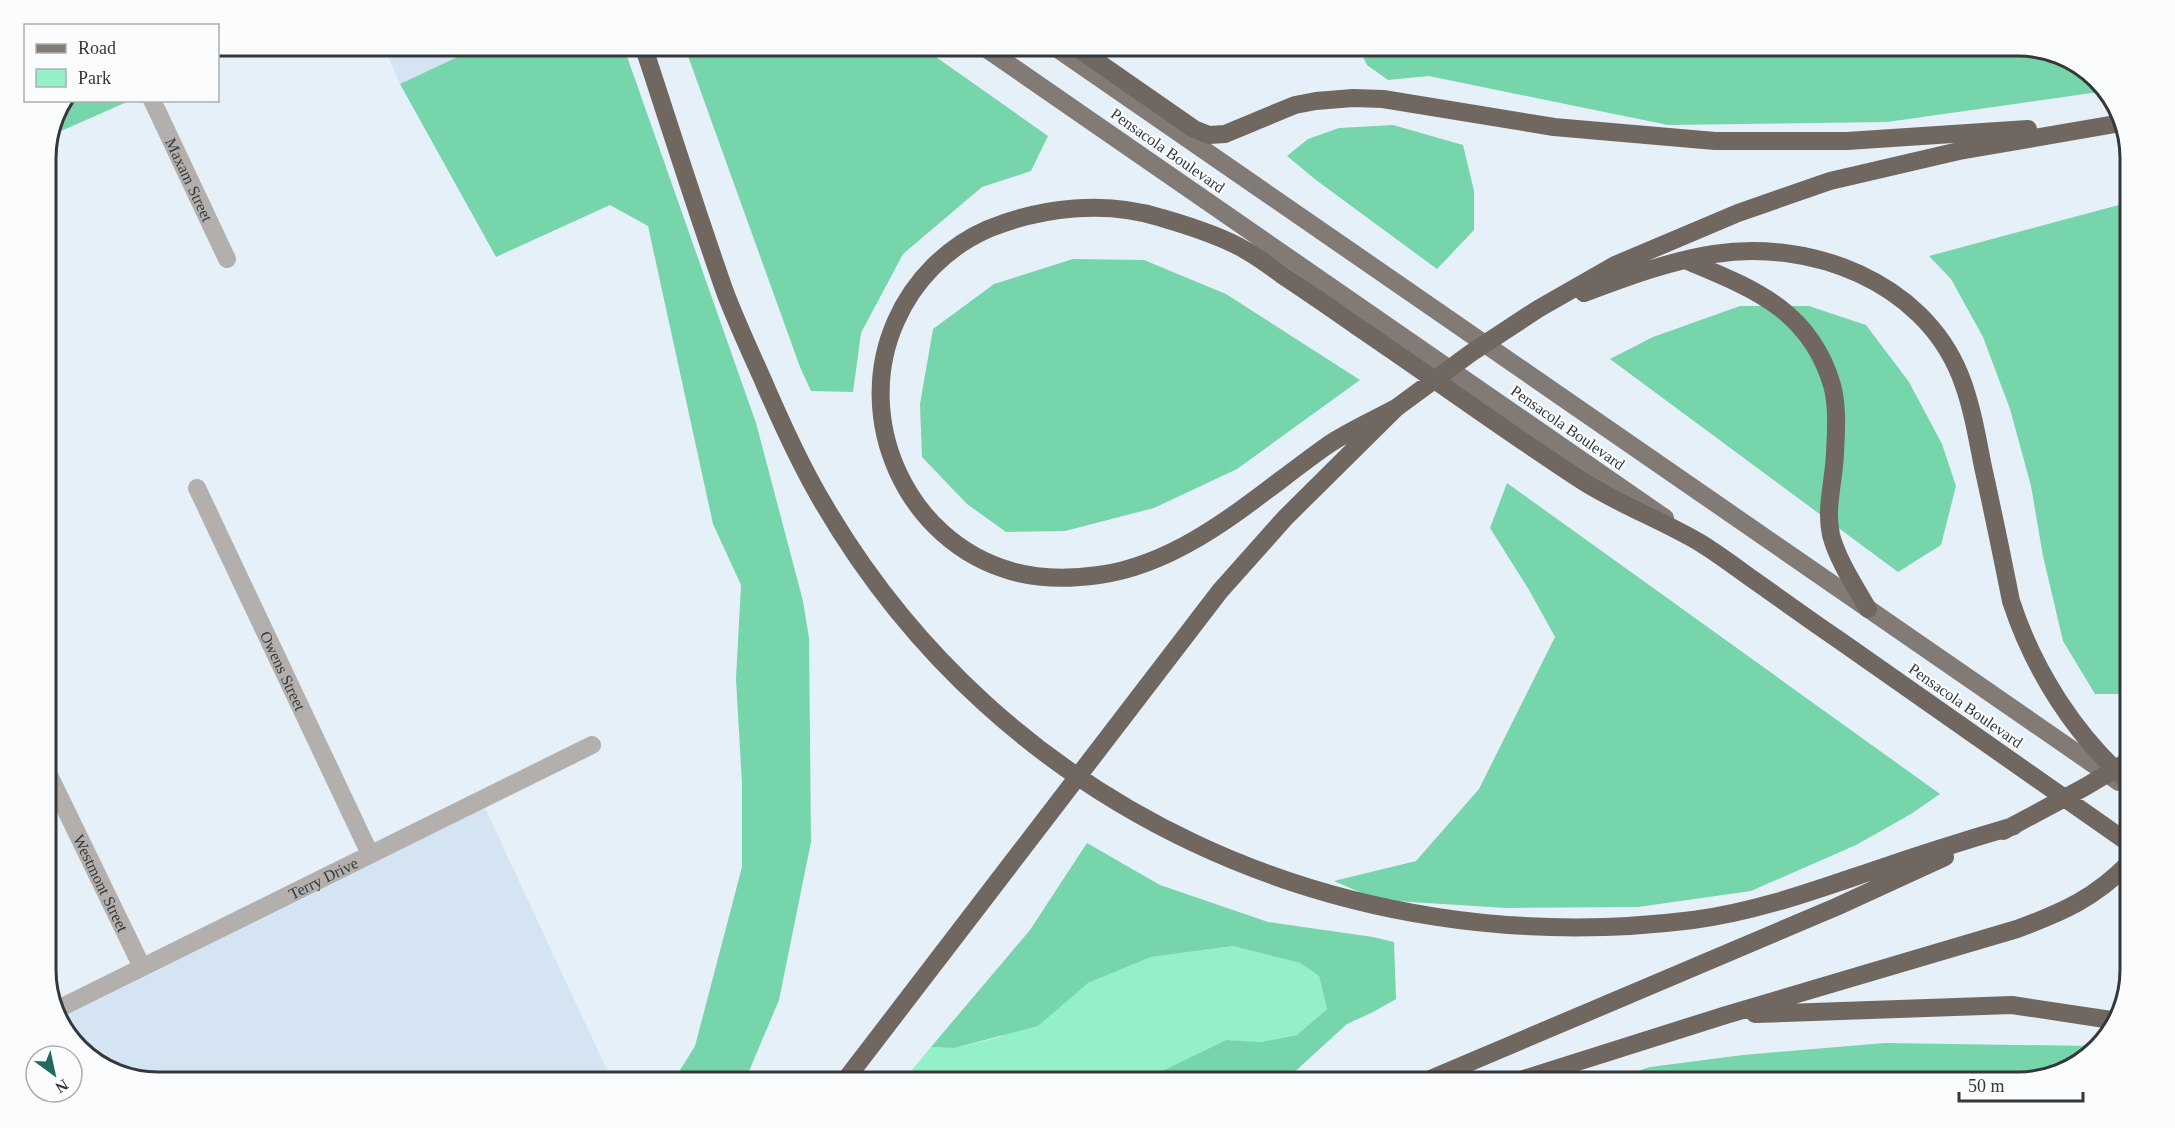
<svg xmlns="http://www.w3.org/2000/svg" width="2175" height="1128" viewBox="0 0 2175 1128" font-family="Georgia,serif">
<rect width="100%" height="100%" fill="#e6f0f9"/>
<path fill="#d4e4f2" d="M383,45H483L400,84Z
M485,808L613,1083H157L107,1071L64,1033L59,1019Z"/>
<path fill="#94f0c6" d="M1233,946L1300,963L1319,976L1327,1009L1297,1035L1261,1042L1226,1040L1164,1070L1144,1083H901L931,1047L954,1048L1000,1037L1068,999L1088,983L1151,957Z"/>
<path fill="#76d5ab" d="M483,45H623L756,423L803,601L809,638L811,842L779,1000L744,1083H672L695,1046L742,867V784L736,679L741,585L713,524L648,226L610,205L496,257L400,84Z
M684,45H919L1048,136L1031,171L982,187L903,254L861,333L853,392L811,391L800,367Z
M1357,45H2018L2068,57L2106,91L1887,122L1668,125L1429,76L1388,80L1367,65Z
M68,101V100L129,101L52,135Z
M1393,125L1463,145L1474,191V230L1437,269L1316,180L1287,156L1308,139L1339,128Z
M2130,202V694H2095L2063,641L2043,556L2031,486L2010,409L1983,337L1951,279L1929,256Z
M1073,259L1144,260L1226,294L1360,380L1237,469L1154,508L1065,531L1006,532L967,504L922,457L920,404L933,329L994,284Z
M1740,306H1809L1866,325L1909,382L1942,444L1956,486L1941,545L1898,572L1610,359L1653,337Z
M1507,483L1940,794L1911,814L1856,845L1751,891L1638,907L1506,908L1395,901L1364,894L1334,881L1416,861L1479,789L1555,637L1529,590L1490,528Z
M1087,843L1160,885L1268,922L1373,937L1394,942L1396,999L1373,1012L1347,1024L1290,1076L1275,1083H1144L1164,1070L1226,1040L1261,1042L1297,1035L1327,1009L1319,976L1300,963L1233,946L1151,957L1088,983L1038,1026L954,1048L931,1047L1030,930Z
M1885,1043L2095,1046L2074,1068L2018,1083H1602L1650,1067L1743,1055Z"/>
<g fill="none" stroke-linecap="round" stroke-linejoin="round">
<g stroke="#b3afac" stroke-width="18">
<path id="s1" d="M152,100L227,259"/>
<path id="s2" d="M197,488L370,854"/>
<path id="s3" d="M45,767L142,967"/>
<path id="s4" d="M56,1010L592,745"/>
</g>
<path stroke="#827a74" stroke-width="18" d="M981,45L1665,518
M1052,45L2119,782"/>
<path stroke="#706760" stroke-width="18" d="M643,45C670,127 696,210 725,292C736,321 749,349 762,378C780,420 799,463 823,503C1002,810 1344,964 1693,920C1755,912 1813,891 1872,871C1919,855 1966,840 2014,826
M1073,45L1194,129L1209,135L1225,134L1295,105L1316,101L1353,98L1383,99L1554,127L1715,141H1847L2028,129
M1685,260C1751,288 1809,308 1832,385C1838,407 1836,431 1835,453C1834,481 1825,508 1831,535C1838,561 1855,586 1868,609
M1584,293C1627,277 1669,261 1714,254C1810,239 1922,281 1960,375C1972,405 1977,437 1983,467C1993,512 2002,556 2011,601C2033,669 2075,736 2130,783
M1396,408C1374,420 1349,431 1328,445C1258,494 1187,563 1099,575C1070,579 1038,579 1011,571C906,541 852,419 896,321C914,280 947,247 988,229C1042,207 1106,200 1162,218C1186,225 1225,238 1245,250C1258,257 1270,266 1282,275C1306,291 1331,308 1355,325C1432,377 1507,432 1584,482C1622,506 1664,521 1702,544C1718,554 1733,565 1748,576C1778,597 1808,619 1839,640C1936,708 2033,776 2130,844
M2003,831L2085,787L2130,760
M1755,1014L2012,1005L2118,1021
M843,1083L1220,591L1285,518L1396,408L1471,353L1538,309L1615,265L1738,213L1830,181L1959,151L2121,123
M1421,1083L1836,907L1945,857
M1511,1083L1726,1015L2017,929C2063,912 2095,898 2130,862"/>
</g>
<g text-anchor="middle" stroke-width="4.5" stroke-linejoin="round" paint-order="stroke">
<g font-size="16" fill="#34383b" stroke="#fafcfe">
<text transform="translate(1168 150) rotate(35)" y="6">Pensacola Boulevard</text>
<text dy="6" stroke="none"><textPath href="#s1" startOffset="88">Maxam Street</textPath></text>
<text transform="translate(1568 427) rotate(35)" y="6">Pensacola Boulevard</text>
<text dy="6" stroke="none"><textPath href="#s2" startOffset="202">Owens Street</textPath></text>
<text transform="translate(1966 705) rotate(35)" y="6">Pensacola Boulevard</text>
<text dy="6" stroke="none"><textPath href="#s4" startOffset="298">Terry Drive</textPath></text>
<text dy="6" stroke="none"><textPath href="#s3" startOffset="129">Westmont Street</textPath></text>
</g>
</g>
<path d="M0 0H2175V1128H0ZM158 56H2018A102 102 0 0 1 2120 158V970A102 102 0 0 1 2018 1072H158A102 102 0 0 1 56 970V158A102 102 0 0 1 158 56Z" fill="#fafcfe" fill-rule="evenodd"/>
<path fill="none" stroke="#34383b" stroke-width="3" d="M158 56H2018A102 102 0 0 1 2120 158V970A102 102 0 0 1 2018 1072H158A102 102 0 0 1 56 970V158A102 102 0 0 1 158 56Z"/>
<rect x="24" y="24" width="195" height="78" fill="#fafcfe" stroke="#abaeb0" stroke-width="1.5"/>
<rect x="36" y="44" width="30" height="9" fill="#827a74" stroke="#abaeb0" stroke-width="1.5"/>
<text x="78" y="54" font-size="18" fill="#34383b">Road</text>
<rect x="36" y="69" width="30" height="18" fill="#94f0c6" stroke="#abaeb0" stroke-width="1.5"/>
<text x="78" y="84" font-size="18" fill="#34383b">Park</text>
<g transform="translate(54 1074) rotate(147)"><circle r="28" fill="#fafcfe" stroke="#abaeb0" stroke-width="1.5"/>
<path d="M0-4.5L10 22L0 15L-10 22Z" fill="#20695f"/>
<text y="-9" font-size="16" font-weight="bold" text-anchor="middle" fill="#34383b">N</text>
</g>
<path d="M1959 1092v9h124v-9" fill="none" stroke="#34383b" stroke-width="3"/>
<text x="1968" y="1092" font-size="18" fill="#34383b" stroke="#fafcfe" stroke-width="4.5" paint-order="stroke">50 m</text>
</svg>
